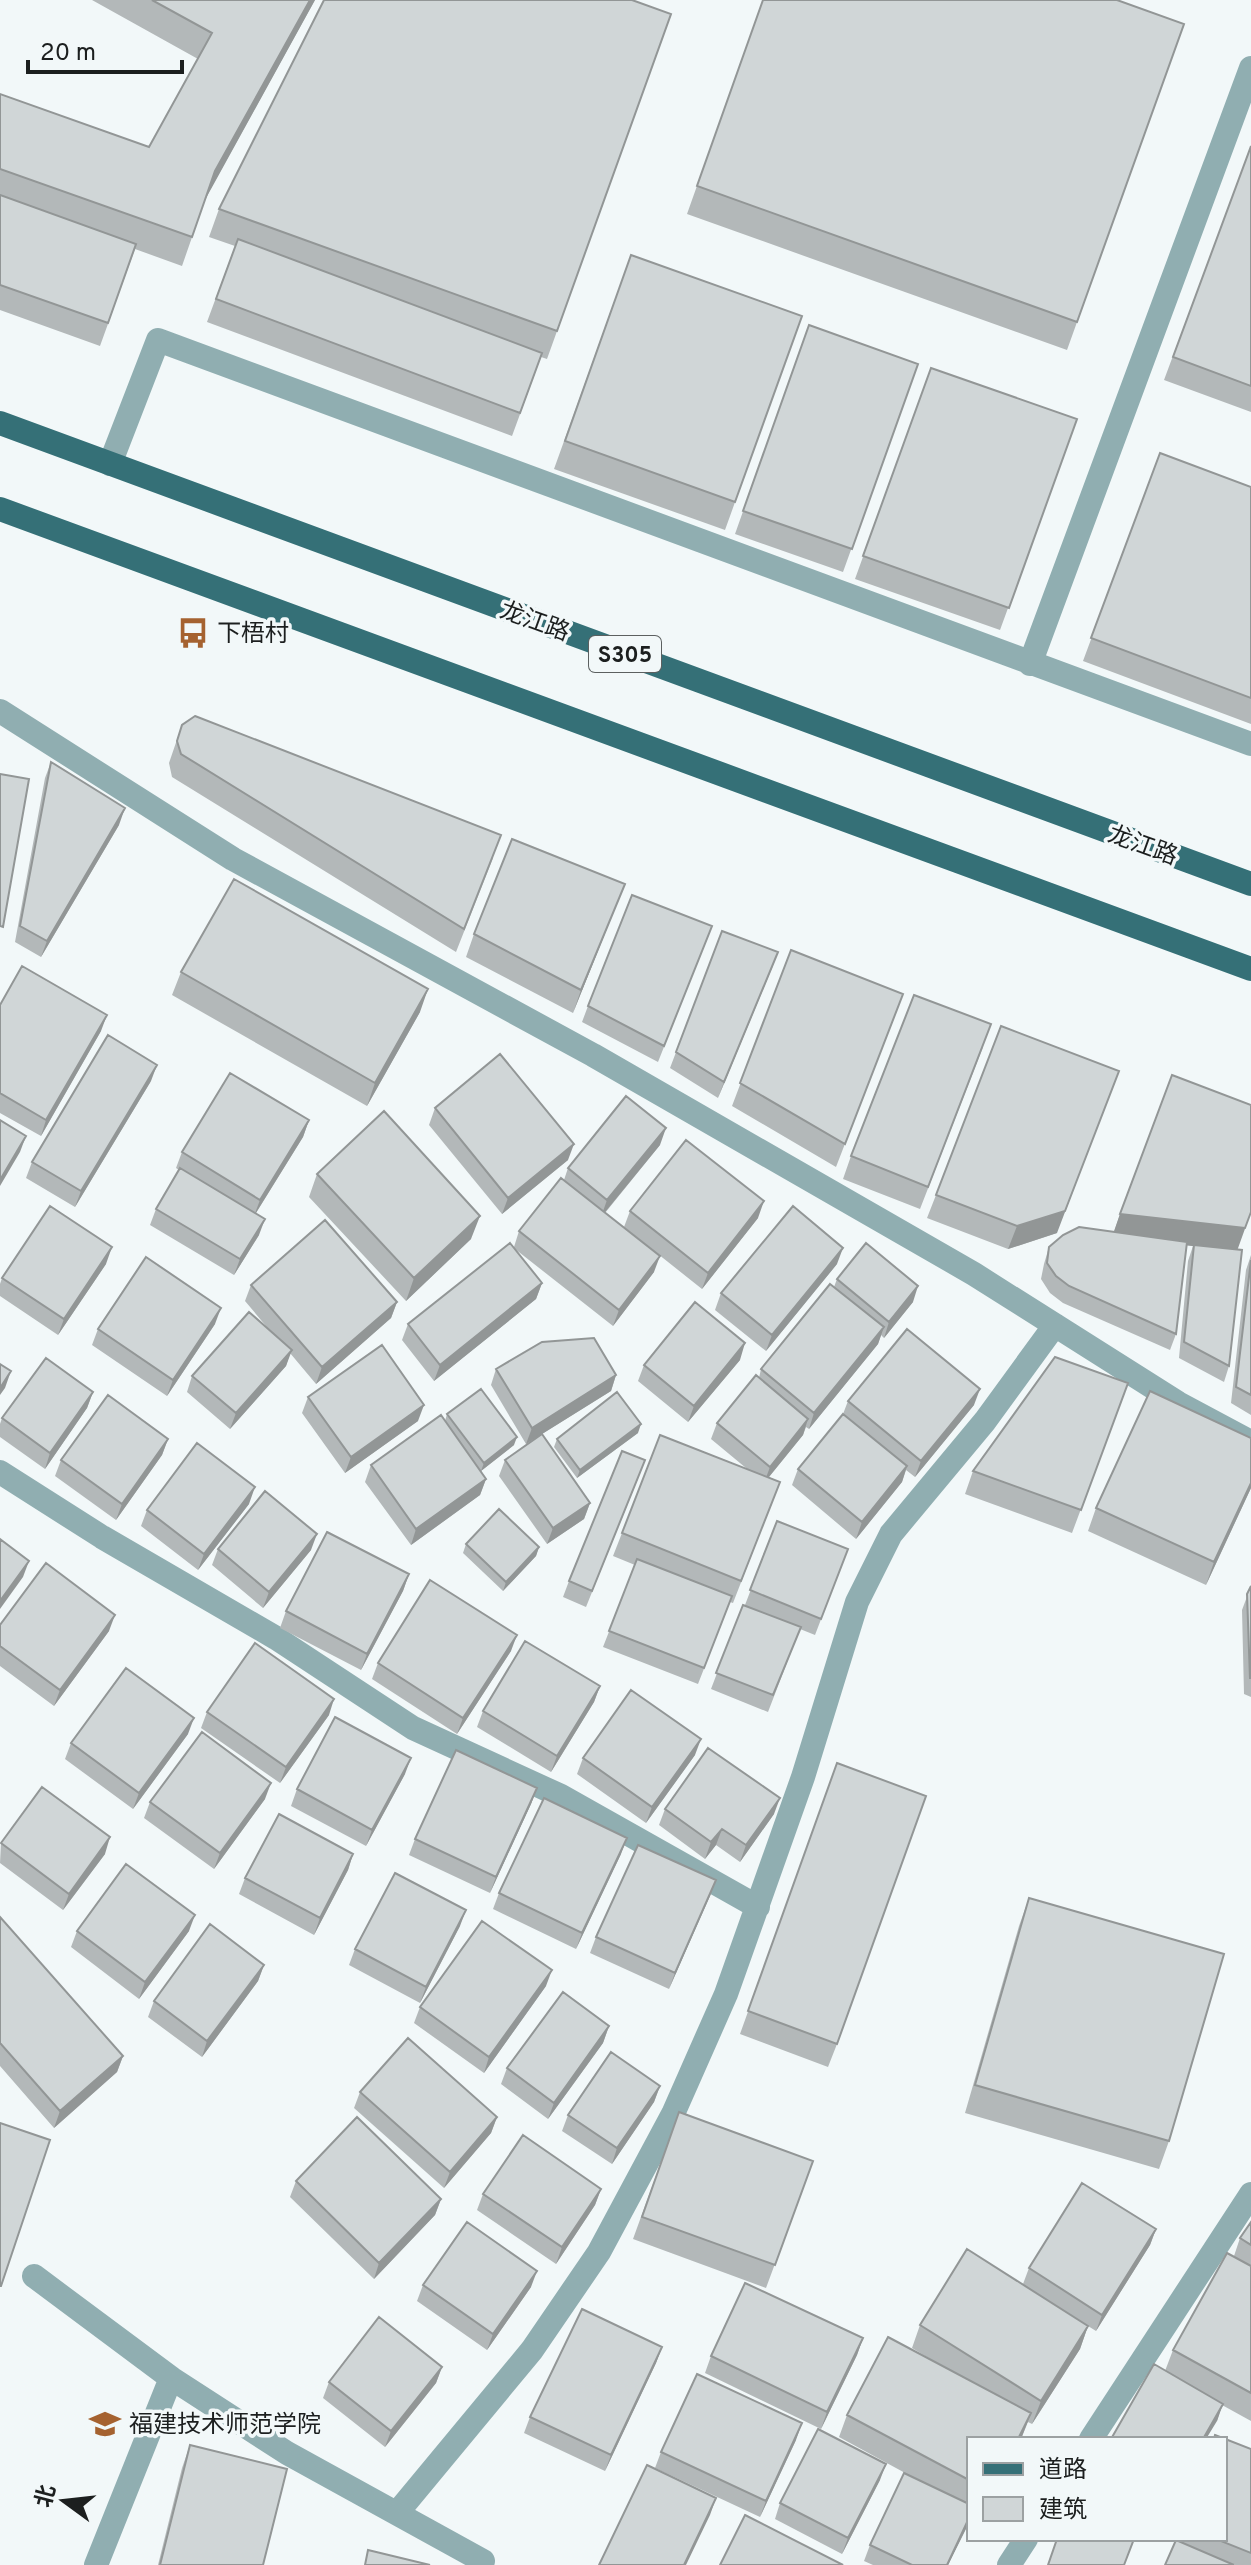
<svg xmlns="http://www.w3.org/2000/svg" width="1251" height="2565" viewBox="0 0 1251 2565" font-family="Overpass,'Noto Sans SC',sans-serif">
<rect width="100%" height="100%" fill="#f2f8f9"/>
<g fill="none" stroke-linecap="round" stroke-linejoin="round">
<path stroke="#90aeb1" stroke-width="24" d="M110,464L158,340L1251,744
M1030,664L1251,68
M0,711L233,859L593,1055L974,1274L1178,1403L1251,1442
M0,1472L102,1537L276,1638L413,1728L561,1796L758,1907
M34,2276L171,2378L287,2453L483,2561
M1091,2439L1251,2194
M397,2513L532,2350L599,2252L673,2114L726,1994L803,1777L857,1602L891,1534L985,1421L1055,1325
M96,2565L171,2378
M1009,2565L1026,2539"/>
<path stroke="#357077" stroke-width="24" d="M0,423L1251,884
M0,509L1251,969"/>
</g>
<path fill="#b3b8b9" d="M92,0H315L206,197L182,266L135,249L100,346L0,310V94L149,147L198,59Z
M763,0L1184,24L1067,350L687,214Z
M671,14L547,359L541,357L512,436L207,322L235,246L209,237L219,209Z
M1251,146V412L1164,380Z
M631,255L802,316L725,530L554,469Z
M809,325L918,364L843,572L735,534Z
M931,368L1077,419L1000,630L855,579Z
M1160,453L1251,487V724L1083,661Z
M182,725L493,858L456,952L172,777L169,763Z
M51,762L119,825L41,957L15,942L45,778Z
M616,906L573,1013L466,957L474,934Z
M712,926L658,1062L582,1022L588,1006Z
M722,931L778,952L718,1098L670,1068Z
M791,950L903,994L836,1167L732,1106Z
M181,972L420,1012L367,1106L172,995Z
M0,1005L101,1031L41,1136L0,1113Z
M983,1047L920,1209L843,1179L851,1156Z
M151,1081L75,1207L26,1178L32,1162Z
M435,1108L568,1160L502,1214L429,1125Z
M309,1120L303,1137L256,1213L259,1235L234,1275L150,1225L156,1209L179,1170L176,1168L182,1152Z
M660,1145L605,1213L654,1272L613,1326L515,1249L542,1283L536,1299L434,1381L402,1340L408,1324L514,1247L519,1231L564,1180L568,1168Z
M317,1174L471,1239L406,1301L309,1197Z
M936,1195L1057,1233L1008,1249L927,1218Z
M630,1211L758,1218L702,1289L624,1227Z
M1120,1214L1237,1250L1229,1366L1224,1382L1179,1358L1188,1261L1193,1246L1186,1245L1176,1334L1170,1350L1063,1303L1050,1293L1041,1279L1044,1264L1049,1247L1114,1232Z
M1251,1255V1415L1231,1403L1246,1270Z
M106,1264L58,1335L0,1296V1284L2,1278Z
M837,1264L766,1351L715,1310L721,1293Z
M837,1279L913,1302L884,1338L881,1335L878,1344L809,1429L806,1427L803,1435L769,1477L780,1482L733,1603L730,1602L698,1684L603,1647L635,1565L613,1556L622,1533L746,1468L711,1439L717,1423L759,1378L761,1369L834,1287Z
M251,1285L397,1302L391,1318L316,1384L290,1353L286,1366L230,1429L187,1392L192,1376L271,1332L245,1301Z
M215,1324L167,1396L92,1345L98,1329Z
M740,1360L688,1422L638,1381L644,1365Z
M496,1369L616,1375L611,1391L542,1434L590,1503L584,1519L547,1544L499,1476L505,1460L538,1436L526,1444L491,1385Z
M1128,1383L1072,1533L965,1494L973,1471Z
M93,1392L87,1408L45,1469L0,1437V1424L2,1418Z
M308,1397L418,1421L345,1473L302,1413Z
M848,1401L974,1405L915,1477L906,1470L902,1482L856,1539L792,1485L798,1469L843,1414Z
M447,1414L514,1445L481,1471L486,1479L480,1495L411,1545L365,1482L371,1465L445,1421Z
M638,1433L577,1478L554,1447L557,1439Z
M168,1439L162,1455L116,1520L55,1476L61,1460Z
M639,1476L586,1607L563,1597L569,1581Z
M1251,1488L1206,1585L1088,1531L1096,1508Z
M249,1504L198,1570L141,1526L147,1510Z
M777,1521L848,1549L815,1635L800,1629L768,1712L711,1689L743,1605H745Z
M466,1544L539,1547L536,1556L503,1591L463,1553Z
M218,1549L311,1550L263,1608L212,1565Z
M409,1574L403,1591L361,1670L280,1628L286,1611Z
M1251,1586V1697L1244,1694L1242,1610Z
M0,1625L109,1631L54,1706L0,1666Z
M511,1651L457,1734L372,1679L378,1663Z
M600,1686L594,1702L551,1772L477,1727L483,1711Z
M207,1712L329,1715L280,1783L201,1728Z
M188,1734L133,1809L65,1759L71,1743Z
M695,1755L646,1823L577,1774L583,1758Z
M837,1763V2044L828,2067L740,2034Z
M405,1774L366,1846L291,1806L297,1789Z
M537,1788L531,1804L490,1893L409,1855L415,1839Z
M265,1799L214,1869L144,1818L150,1802Z
M665,1809L774,1814L740,1862L716,1845L705,1859L659,1825Z
M1,1843L105,1854L63,1910L0,1863Z
M353,1854L348,1870L314,1935L239,1894L245,1878Z
M621,1854L576,1949L493,1909L499,1893Z
M716,1880L669,1989L590,1953L596,1937Z
M1029,1898L1169,2141L1159,2169L965,2113L1019,1926Z
M0,1917L123,2056L117,2072L54,2128L0,2066Z
M460,1926L420,2003L349,1965L355,1949Z
M77,1931H189L139,1999L71,1947Z
M264,1965L258,1981L202,2057L148,2017L154,2001Z
M546,1986L484,2073L414,2023L420,2007Z
M609,2026L603,2043L548,2119L501,2084L507,2068Z
M660,2086L654,2102L612,2164L562,2131L568,2115Z
M360,2092L497,2117L491,2133L444,2188L354,2108Z
M679,2112L813,2161L766,2288L633,2239Z
M296,2181L441,2199L435,2215L374,2279L290,2197Z
M601,2189L595,2205L556,2264L477,2210L483,2194Z
M1251,2222V2421L1222,2405L1217,2421L1165,2371L1173,2350L1234,2256L1240,2238Z
M1156,2229L1150,2245L1096,2331L1088,2326L1080,2349L1032,2424L1028,2422L1021,2439H969V2522L948,2565H873L864,2561L870,2545L918,2480L839,2437L847,2415L932,2360L912,2348L920,2325L1023,2284L1029,2268Z
M423,2285L531,2287L487,2350L417,2301Z
M863,2338L857,2355L821,2429L705,2373L711,2356Z
M662,2347L656,2363L605,2471L524,2433L530,2417Z
M442,2367L436,2383L385,2447L323,2398L329,2382Z
M796,2440L760,2517L655,2468L661,2452Z
M190,2445L263,2565H158L182,2468Z
M1251,2449V2565H1235L1174,2541V2539H1225Z
M880,2480L842,2554L775,2519L780,2503Z"/>
<path fill="#929696" d="M310,0H315L205,200L215,171Z
M125,808L119,825L41,957L47,941Z
M625,884L616,906L573,1013L581,990Z
M778,952L772,968L718,1098L724,1082Z
M428,989L420,1012L367,1106L375,1083Z
M107,1015L101,1031L41,1136L46,1120Z
M157,1065L151,1081L75,1207L81,1191Z
M1110,1094L1057,1233L1008,1249L1017,1226Z
M309,1120L303,1137L254,1216L260,1200Z
M666,1128L660,1145L601,1217L607,1200Z
M26,1136L20,1152L0,1186V1180Z
M574,1144L568,1160L502,1214L508,1198Z
M764,1201L758,1218L702,1289L708,1273Z
M1251,1212L1237,1251L1112,1237L1120,1214Z
M480,1216L471,1239L406,1301L414,1278Z
M265,1219L259,1235L234,1275L240,1259Z
M112,1247L106,1264L58,1335L64,1319Z
M843,1248L837,1264L766,1351L772,1335Z
M660,1256L654,1272L613,1326L619,1310Z
M542,1283L536,1299L434,1381L440,1365Z
M918,1286L913,1302L884,1338L889,1322Z
M397,1302L391,1318L316,1384L322,1367Z
M221,1308L215,1324L167,1396L173,1380Z
M884,1327L878,1344L809,1429L814,1413Z
M745,1343L740,1360L688,1422L694,1406Z
M292,1350L286,1366L230,1429L236,1413Z
M11,1371L5,1388L0,1395V1388Z
M616,1375L611,1391L526,1444L532,1428Z
M980,1389L974,1405L915,1477L921,1461Z
M93,1392L87,1408L45,1469L50,1453Z
M424,1405L418,1421L345,1473L351,1457Z
M808,1419L803,1435L764,1483L770,1467Z
M641,1424L638,1433L577,1478L580,1470Z
M517,1437L514,1445L481,1471L484,1463Z
M168,1439L162,1455L116,1520L122,1504Z
M907,1466L902,1482L856,1539L862,1522Z
M486,1479L480,1495L411,1545L416,1529Z
M1251,1483V1488L1206,1585L1214,1562Z
M255,1487L249,1504L198,1570L204,1554Z
M590,1503L584,1519L547,1544L553,1528Z
M317,1534L311,1550L263,1608L269,1592Z
M539,1547L536,1556L503,1591L506,1582Z
M29,1561L23,1577L0,1609V1601Z
M409,1574L403,1591L361,1670L367,1654Z
M115,1615L109,1631L54,1706L60,1690Z
M517,1635L511,1651L457,1734L463,1718Z
M600,1686L594,1702L551,1772L557,1756Z
M334,1699L329,1715L280,1783L286,1767Z
M194,1718L188,1734L133,1809L139,1793Z
M701,1739L695,1755L646,1823L652,1807Z
M411,1758L405,1774L366,1846L372,1830Z
M271,1783L265,1799L214,1869L220,1853Z
M537,1788L531,1804L490,1893L496,1877Z
M780,1798L774,1814L740,1862L746,1845Z
M722,1829L716,1845L705,1859L711,1842Z
M110,1837L105,1854L63,1910L69,1894Z
M627,1838L621,1854L576,1949L582,1933Z
M353,1854L348,1870L314,1935L320,1918Z
M716,1880L710,1896L669,1989L675,1973Z
M466,1910L460,1926L420,2003L426,1987Z
M195,1915L189,1931L139,1999L145,1982Z
M264,1965L258,1981L202,2057L207,2041Z
M552,1970L546,1986L484,2073L489,2057Z
M609,2026L603,2043L548,2119L554,2103Z
M123,2056L117,2072L54,2128L60,2111Z
M660,2086L654,2102L612,2164L617,2148Z
M497,2117L491,2133L444,2188L450,2172Z
M601,2189L595,2205L556,2264L562,2247Z
M441,2199L435,2215L374,2279L379,2263Z
M1156,2229L1150,2245L1096,2331L1102,2315Z
M537,2271L531,2287L487,2350L493,2334Z
M1088,2326L1080,2349L1032,2424L1041,2401Z
M863,2338L857,2355L821,2429L827,2412Z
M662,2347L656,2363L605,2471L611,2455Z
M442,2367L436,2383L385,2447L391,2431Z
M1223,2404L1217,2421L1206,2439H1203Z
M1031,2413L1021,2439H1018Z
M802,2423L796,2440L760,2517L766,2501Z
M886,2464L880,2480L842,2554L848,2538Z
M716,2498L710,2515L686,2565H684Z
M969,2518V2523L948,2565H947Z"/>
<path fill="#d0d6d7" stroke="#929696" stroke-width="2" d="M152,0H310L215,171L192,237L0,169V94L149,147L212,33Z
M324,0H632L671,14L557,331L219,209Z
M763,0H1117L1184,24L1077,322L697,186Z
M1251,146V386L1173,357Z
M0,195L136,244L108,323L0,285Z
M238,239L542,353L520,413L216,299Z
M631,255L802,316L735,502L565,441Z
M809,325L918,364L852,549L743,511Z
M931,368L1077,419L1009,608L863,556Z
M1160,453L1251,487V698L1091,638Z
M195,716L501,835L464,929L181,754L177,741L182,725Z
M51,762L125,808L47,941L20,926Z
M0,774L29,779L3,927L0,926Z
M512,839L625,884L581,990L474,934Z
M234,879L428,989L375,1083L181,972Z
M632,895L712,926L664,1046L588,1006Z
M722,931L778,952L724,1082L676,1052Z
M791,950L903,994L845,1144L740,1083Z
M22,966L107,1015L46,1120L0,1093V1005Z
M914,995L991,1024L928,1187L851,1156Z
M1001,1026L1119,1071L1065,1211L1017,1226L936,1195Z
M108,1035L157,1065L81,1191L32,1162Z
M500,1054L574,1144L508,1198L435,1108Z
M230,1073L309,1120L260,1200L182,1152Z
M1172,1075L1251,1105V1212L1245,1228L1120,1214Z
M626,1096L666,1128L607,1200L568,1168Z
M384,1111L480,1216L414,1278L317,1174Z
M0,1120L26,1136L0,1180Z
M686,1140L764,1201L708,1273L630,1211Z
M180,1168L265,1219L240,1259L156,1209Z
M561,1178L660,1256L619,1310L519,1231Z
M50,1206L112,1247L64,1319L2,1278Z
M793,1206L843,1248L772,1335L721,1293Z
M325,1220L397,1302L322,1367L251,1285Z
M1079,1227L1187,1242L1176,1334L1069,1286L1056,1276L1047,1263L1049,1247L1063,1235Z
M510,1243L542,1283L440,1365L408,1324Z
M866,1243L918,1286L889,1322L837,1279Z
M1194,1245L1242,1250L1229,1366L1184,1342Z
M146,1257L221,1308L173,1380L98,1329Z
M1251,1260V1395L1236,1387Z
M830,1284L884,1327L814,1413L761,1369Z
M695,1302L745,1343L694,1406L644,1365Z
M249,1312L292,1350L236,1413L192,1376Z
M907,1329L980,1389L921,1461L848,1401Z
M594,1338L616,1375L532,1428L496,1369L542,1342Z
M382,1345L424,1405L351,1457L308,1397Z
M1055,1357L1128,1383L1081,1510L973,1471Z
M46,1358L93,1392L50,1453L2,1418Z
M0,1364L11,1371L0,1388Z
M756,1375L808,1419L770,1467L717,1423Z
M481,1389L517,1437L484,1463L447,1414Z
M1150,1391L1251,1438V1483L1214,1562L1096,1508Z
M617,1392L641,1424L580,1470L557,1439Z
M108,1395L168,1439L122,1504L61,1460Z
M843,1414L907,1466L862,1522L798,1469Z
M441,1415L486,1479L416,1529L371,1465Z
M542,1434L590,1503L553,1528L505,1460Z
M660,1435L780,1482L741,1581L622,1533Z
M197,1443L255,1487L204,1554L147,1510Z
M622,1451L645,1460L592,1591L569,1581Z
M265,1491L317,1534L269,1592L218,1549Z
M499,1509L539,1547L506,1582L466,1544Z
M777,1521L848,1549L821,1619L750,1590Z
M327,1532L409,1574L367,1654L286,1611Z
M0,1539L29,1561L0,1601Z
M637,1559L732,1596L704,1668L609,1631Z
M46,1563L115,1615L60,1690L0,1646V1625Z
M430,1580L517,1635L463,1718L378,1663Z
M1251,1586V1678H1250L1247,1594Z
M743,1605L801,1627L773,1695L716,1673Z
M525,1641L600,1686L557,1756L483,1711Z
M255,1643L334,1699L286,1767L207,1712Z
M126,1668L194,1718L139,1793L71,1743Z
M631,1690L701,1739L652,1807L583,1758Z
M335,1717L411,1758L372,1830L297,1789Z
M202,1732L271,1783L220,1853L150,1802Z
M708,1748L780,1798L746,1845L722,1829L711,1842L665,1809Z
M456,1750L537,1788L496,1877L415,1839Z
M837,1763L926,1796L837,2044L748,2011Z
M42,1787L110,1837L69,1894L1,1843Z
M544,1798L627,1838L582,1933L499,1893Z
M279,1814L353,1854L320,1918L245,1878Z
M638,1845L716,1880L675,1973L596,1937Z
M126,1864L195,1915L145,1982L77,1931Z
M395,1873L466,1910L426,1987L355,1949Z
M1029,1898L1224,1954L1169,2141L975,2085Z
M0,1917L123,2056L60,2111L0,2043Z
M482,1921L552,1970L489,2057L420,2007Z
M210,1924L264,1965L207,2041L154,2001Z
M563,1992L609,2026L554,2103L507,2068Z
M408,2038L497,2117L450,2172L360,2092Z
M611,2052L660,2086L617,2148L568,2115Z
M679,2112L813,2161L775,2265L642,2217Z
M357,2117L441,2199L379,2263L296,2181Z
M0,2123L50,2140L1,2286H0Z
M523,2135L601,2189L562,2247L483,2194Z
M1082,2183L1156,2229L1102,2315L1029,2268Z
M467,2222L537,2271L493,2334L423,2285Z
M1251,2222V2245L1240,2238Z
M967,2249L1088,2326L1041,2401L920,2325Z
M1227,2253L1251,2266V2393L1173,2350Z
M745,2283L863,2338L827,2412L711,2356Z
M582,2309L662,2347L611,2455L530,2417Z
M379,2317L442,2367L391,2431L329,2382Z
M888,2337L1031,2413L1018,2439H969V2480L847,2415Z
M1154,2364L1223,2404L1203,2439H1111Z
M697,2374L802,2423L766,2501L661,2452Z
M818,2429L886,2464L848,2538L780,2503Z
M1215,2435L1251,2449V2553L1216,2539H1225V2439H1214Z
M190,2445L287,2469L263,2565H160Z
M647,2465L716,2498L684,2565H599Z
M904,2473L969,2504V2518L947,2565H912L870,2545Z
M745,2515L843,2565H720Z
M1057,2539H1134L1124,2565H1048Z
M1176,2540L1234,2565H1165Z
M368,2550L430,2565H365Z"/>
<defs>
<symbol id="bus-bare" viewBox="-9 -9 18 18"><path d="M-5-6H5V4H4V6H2V4H-2V6H-4V4H-5ZM-3.5-4V0h7V-4ZM-3.5 1.2v1.5H-2V1.2ZM2 1.2v1.5H3.5V1.2Z" fill="#a56230" stroke="#f2f8f9" stroke-width="2.5" paint-order="stroke"/></symbol>
<symbol id="university-bare" viewBox="-9 -9 18 18"><path d="M0-5L7-2L0 1L-7-2ZM-4 1L0 2.5L4 1V4Q0 6-4 4Z" fill="#a56230" stroke="#f2f8f9" stroke-width="2.5" paint-order="stroke"/></symbol>
</defs>
<g fill-rule="evenodd">
<use href="#bus-bare" x="171" y="611" width="44" height="44"/>
<use href="#university-bare" x="83" y="2402" width="44" height="44"/>
</g>
<g text-anchor="middle" stroke-width="7" stroke-linejoin="round" paint-order="stroke">
<rect fill="#f2f8f9" stroke="#5c6060" stroke-width="2" x="589" y="636" width="72" height="36" rx="6"/>
<g font-size="22" font-weight="bold" fill="#1c1f1f">
<text x="625" y="662">S305</text>
</g>
<g font-size="24" fill="#1c1f1f" stroke="#f2f8f9">
<text transform="translate(535 621) rotate(20)" y="8">龙江路</text>
<text transform="translate(1143 845) rotate(20)" y="8">龙江路</text>
</g>
<g font-size="24" fill="#1c1f1f" stroke="#f2f8f9" text-anchor="start">
<text x="217" y="641">下梧村</text>
<text x="129" y="2432">福建技术师范学院</text>
</g>
</g>
<rect x="967" y="2437" width="260" height="104" fill="#f2f8f9" stroke="#9ca1a2" stroke-width="2"/>
<rect x="983" y="2463" width="40" height="12" fill="#357077" stroke="#9ca1a2" stroke-width="2"/>
<text x="1039" y="2477" font-size="24" fill="#1c1f1f">道路</text>
<rect x="983" y="2497" width="40" height="24" fill="#d0d6d7" stroke="#9ca1a2" stroke-width="2"/>
<text x="1039" y="2517" font-size="24" fill="#1c1f1f">建筑</text>
<g transform="translate(64 2501) rotate(285)" stroke="#f2f8f9" stroke-width="6" paint-order="stroke">
<path d="M0-6L14 30L0 20L-14 30Z" fill="#1c1f1f"/>
<text y="-12" font-size="22" font-weight="bold" text-anchor="middle" fill="#1c1f1f">北</text>
</g>
<path d="M28 60v12h154v-12" fill="none" stroke="#1c1f1f" stroke-width="4"/>
<text x="40" y="60" font-size="24" fill="#1c1f1f" stroke="#f2f8f9" stroke-width="6" paint-order="stroke">20 m</text>
</svg>
